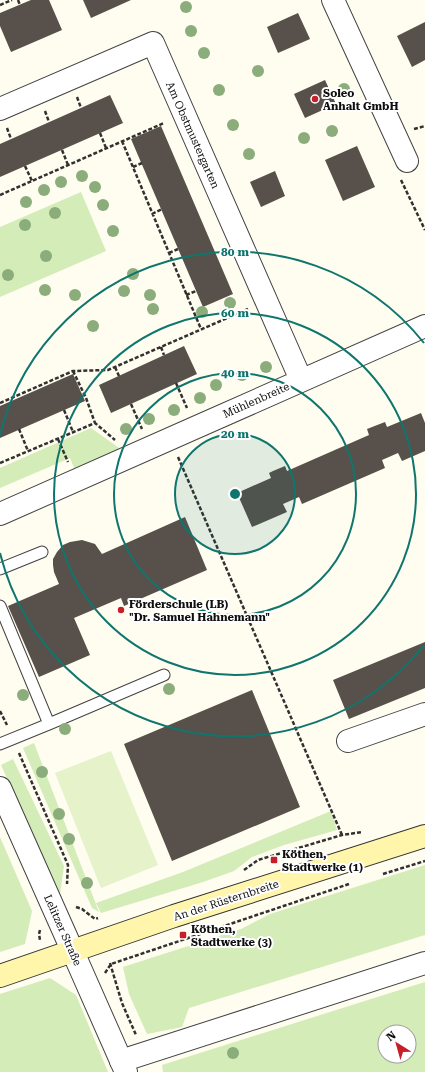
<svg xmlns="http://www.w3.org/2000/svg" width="425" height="1072" viewBox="0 0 425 1072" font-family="'Roboto Serif',serif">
<rect width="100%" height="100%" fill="#fffcf0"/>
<path fill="#d3ecb8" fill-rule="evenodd" d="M81,192L106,251L0,297V227Z
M91,428L122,450L75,470L70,458L0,488V468Z
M34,743L99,912L92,908L23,748Z
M13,759L64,866L60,894L1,765Z
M331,811L337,830L284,845L252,857L234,871L203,882L101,913L96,903L183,872Z
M0,837L32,911L25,944L0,952Z
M425,865V935L189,1008L182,1027L147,1034L129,994L123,967L241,929L270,914Z
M50,978L76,995L108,1072H0V994Z
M425,982V1072H163L162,1065ZM385,1032H409V1056H385Z"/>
<path fill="#e5f2ca" d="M111,751L158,865L101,888L55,773Z"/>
<path fill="#58504a" d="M31,0H49L62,30L11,52L0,26V13Z
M83,0H131L91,18Z
M298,13L310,39L278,53L267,27Z
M425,22V60L412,67L397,36Z
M325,80L336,104L305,118L294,94Z
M110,95L123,123L0,177V144Z
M161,126L233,294L203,307L131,139Z
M357,146L375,187L343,201L325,160Z
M275,171L285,196L261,207L250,182Z
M184,346L197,374L111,413L99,385Z
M73,374L85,401L0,438V406Z
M421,413L425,423V451L402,461L398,453L382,460L385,468L302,504L299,497L283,504L287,512L252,527L237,493L271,478L269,473L273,471L285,466L287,471L369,435L367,429L385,422L387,427Z
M185,517L207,570L124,606L121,598L74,618L90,655L39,677L8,606L59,584L54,572L53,565V559L57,552L63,545L70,542L82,540L95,544L102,554Z
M425,642V688L349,719L333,680Z
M252,690L300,807L172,861L124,744Z"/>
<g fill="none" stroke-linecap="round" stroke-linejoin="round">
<defs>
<path id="service" d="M0,569L42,552
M0,606L49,724L0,744
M49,724L164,675"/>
<path id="minor" d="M333,0L407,161
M0,109L153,43L301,380
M0,514C142,452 283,388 425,326
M348,741L425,714
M0,788L73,952
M121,1061L425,963"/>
<path id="tertiary" d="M73,952L126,1072"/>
<path id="secondary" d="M0,976L174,916L425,836"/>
</defs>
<use href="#service" stroke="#424242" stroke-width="13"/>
<use href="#minor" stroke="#424242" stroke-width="24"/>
<use href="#tertiary" stroke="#424242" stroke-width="24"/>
<use href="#secondary" stroke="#313131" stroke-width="24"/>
<path stroke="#313131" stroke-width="2.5" stroke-dasharray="4 2" stroke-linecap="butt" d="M18,0L20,5
M0,5L12,0
M77,97L81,108
M45,111L49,122
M7,128L11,139
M414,129L425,126
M100,133L106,148
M122,141L201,329
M62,150L68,165
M25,166L32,181
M133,167L142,163
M401,180L425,230
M0,195L164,123
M152,214L162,209
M169,253L178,249
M186,295L196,291
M161,347L164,355
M115,367L119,376
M73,371L86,398L95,423
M176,383L187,408
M0,403L73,371L108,370L248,309
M131,404L142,429
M64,410L73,432
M19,429L28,451
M58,439L68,462
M178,457L342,835
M0,463L95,423L115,440
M0,711L7,725
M19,753L68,865L67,884
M244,870L258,860L342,835L362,832
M383,874L425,861
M76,907L82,909L95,919L98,918
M40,930L39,934L40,940
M110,963L122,1003L136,1035
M105,973L111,964L349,884"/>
<use href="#service" stroke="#fff" stroke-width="11"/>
<use href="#minor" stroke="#fff" stroke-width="22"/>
<use href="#tertiary" stroke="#fff" stroke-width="22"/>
<use href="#secondary" stroke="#fff5ab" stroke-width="22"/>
</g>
<g fill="#8bac7b">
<circle cx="186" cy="7" r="6"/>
<circle cx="191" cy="31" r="6"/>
<circle cx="204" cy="53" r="6"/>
<circle cx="258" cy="71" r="6"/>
<circle cx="344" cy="89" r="6"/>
<circle cx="219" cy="90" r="6"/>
<circle cx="233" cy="125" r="6"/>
<circle cx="332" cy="131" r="6"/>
<circle cx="304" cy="138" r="6"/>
<circle cx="249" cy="154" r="6"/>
<circle cx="82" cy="176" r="6"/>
<circle cx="61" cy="182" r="6"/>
<circle cx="95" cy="187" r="6"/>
<circle cx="44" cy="190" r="6"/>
<circle cx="26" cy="202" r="6"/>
<circle cx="103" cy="205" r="6"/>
<circle cx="55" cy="213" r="6"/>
<circle cx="25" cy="225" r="6"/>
<circle cx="113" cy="231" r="6"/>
<circle cx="46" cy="256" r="6"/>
<circle cx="133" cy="274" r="6"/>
<circle cx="8" cy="275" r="6"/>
<circle cx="45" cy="290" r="6"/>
<circle cx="124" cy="291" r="6"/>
<circle cx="75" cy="295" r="6"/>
<circle cx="150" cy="295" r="6"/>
<circle cx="230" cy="303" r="6"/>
<circle cx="153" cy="309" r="6"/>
<circle cx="202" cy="312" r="6"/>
<circle cx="93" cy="326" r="6"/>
<circle cx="266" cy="367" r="6"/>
<circle cx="242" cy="375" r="6"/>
<circle cx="216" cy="385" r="6"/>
<circle cx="200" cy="398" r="6"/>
<circle cx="174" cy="410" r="6"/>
<circle cx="149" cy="419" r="6"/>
<circle cx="126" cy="429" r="6"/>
<circle cx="169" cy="689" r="6"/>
<circle cx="23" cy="695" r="6"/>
<circle cx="65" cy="729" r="6"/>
<circle cx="42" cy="772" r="6"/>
<circle cx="59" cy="814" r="6"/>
<circle cx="69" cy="839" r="6"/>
<circle cx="87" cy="883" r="6"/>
<circle cx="233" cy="1053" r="6"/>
</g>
<circle cx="235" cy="494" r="60" fill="#0f766e" fill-opacity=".12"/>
<g fill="none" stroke="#0f766e" stroke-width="2">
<circle cx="235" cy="494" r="60"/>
<circle cx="235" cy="494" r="121"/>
<circle cx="235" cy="494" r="181"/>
<path d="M424 645A242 242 0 0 1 0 553M0 435A242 242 0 0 1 424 343"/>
</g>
<g fill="#c61f28" stroke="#fff" stroke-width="1.5">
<circle cx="315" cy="99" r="4"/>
<circle cx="121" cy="610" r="4"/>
<rect x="270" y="856" width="8" height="8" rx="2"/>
<rect x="179" y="931" width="8" height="8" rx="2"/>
</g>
<g text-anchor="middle" stroke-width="4" stroke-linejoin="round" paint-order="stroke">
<g font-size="11" font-weight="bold" fill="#0f0f0f" stroke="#fff" text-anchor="start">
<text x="323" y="97">Soleo<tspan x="323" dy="13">Anhalt GmbH</tspan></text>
<text x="129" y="608">Förderschule (LB)<tspan x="129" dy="13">"Dr. Samuel Hahnemann"</tspan></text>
<text x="282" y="858">Köthen,<tspan x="282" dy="13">Stadtwerke (1)</tspan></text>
<text x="191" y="933">Köthen,<tspan x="191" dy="13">Stadtwerke (3)</tspan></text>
</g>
<g font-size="11" fill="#0f0f0f" stroke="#fff">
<text transform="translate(193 135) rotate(66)" y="4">Am Obstmustergarten</text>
<text transform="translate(256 400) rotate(-24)" y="4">Mühlenbreite</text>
<text transform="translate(226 900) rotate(-18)" y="4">An der Rüsternbreite</text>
<text transform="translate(63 930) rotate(66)" y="4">Lelitzer Straße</text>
</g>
</g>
<circle cx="235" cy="494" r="6" fill="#0f766e" stroke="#fff" stroke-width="2"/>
<g font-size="12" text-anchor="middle" font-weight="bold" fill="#0f766e" stroke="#fff" stroke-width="4" stroke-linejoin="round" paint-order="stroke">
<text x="235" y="256">80 m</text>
<text x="235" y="317">60 m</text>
<text x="235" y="377">40 m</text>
<text x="235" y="438">20 m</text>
</g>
<g transform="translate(397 1044) rotate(323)"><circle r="19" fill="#ffffff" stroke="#9f9f9f"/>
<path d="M0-3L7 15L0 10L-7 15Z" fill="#c61f28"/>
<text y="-6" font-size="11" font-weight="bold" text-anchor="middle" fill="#0f0f0f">N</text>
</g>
</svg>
